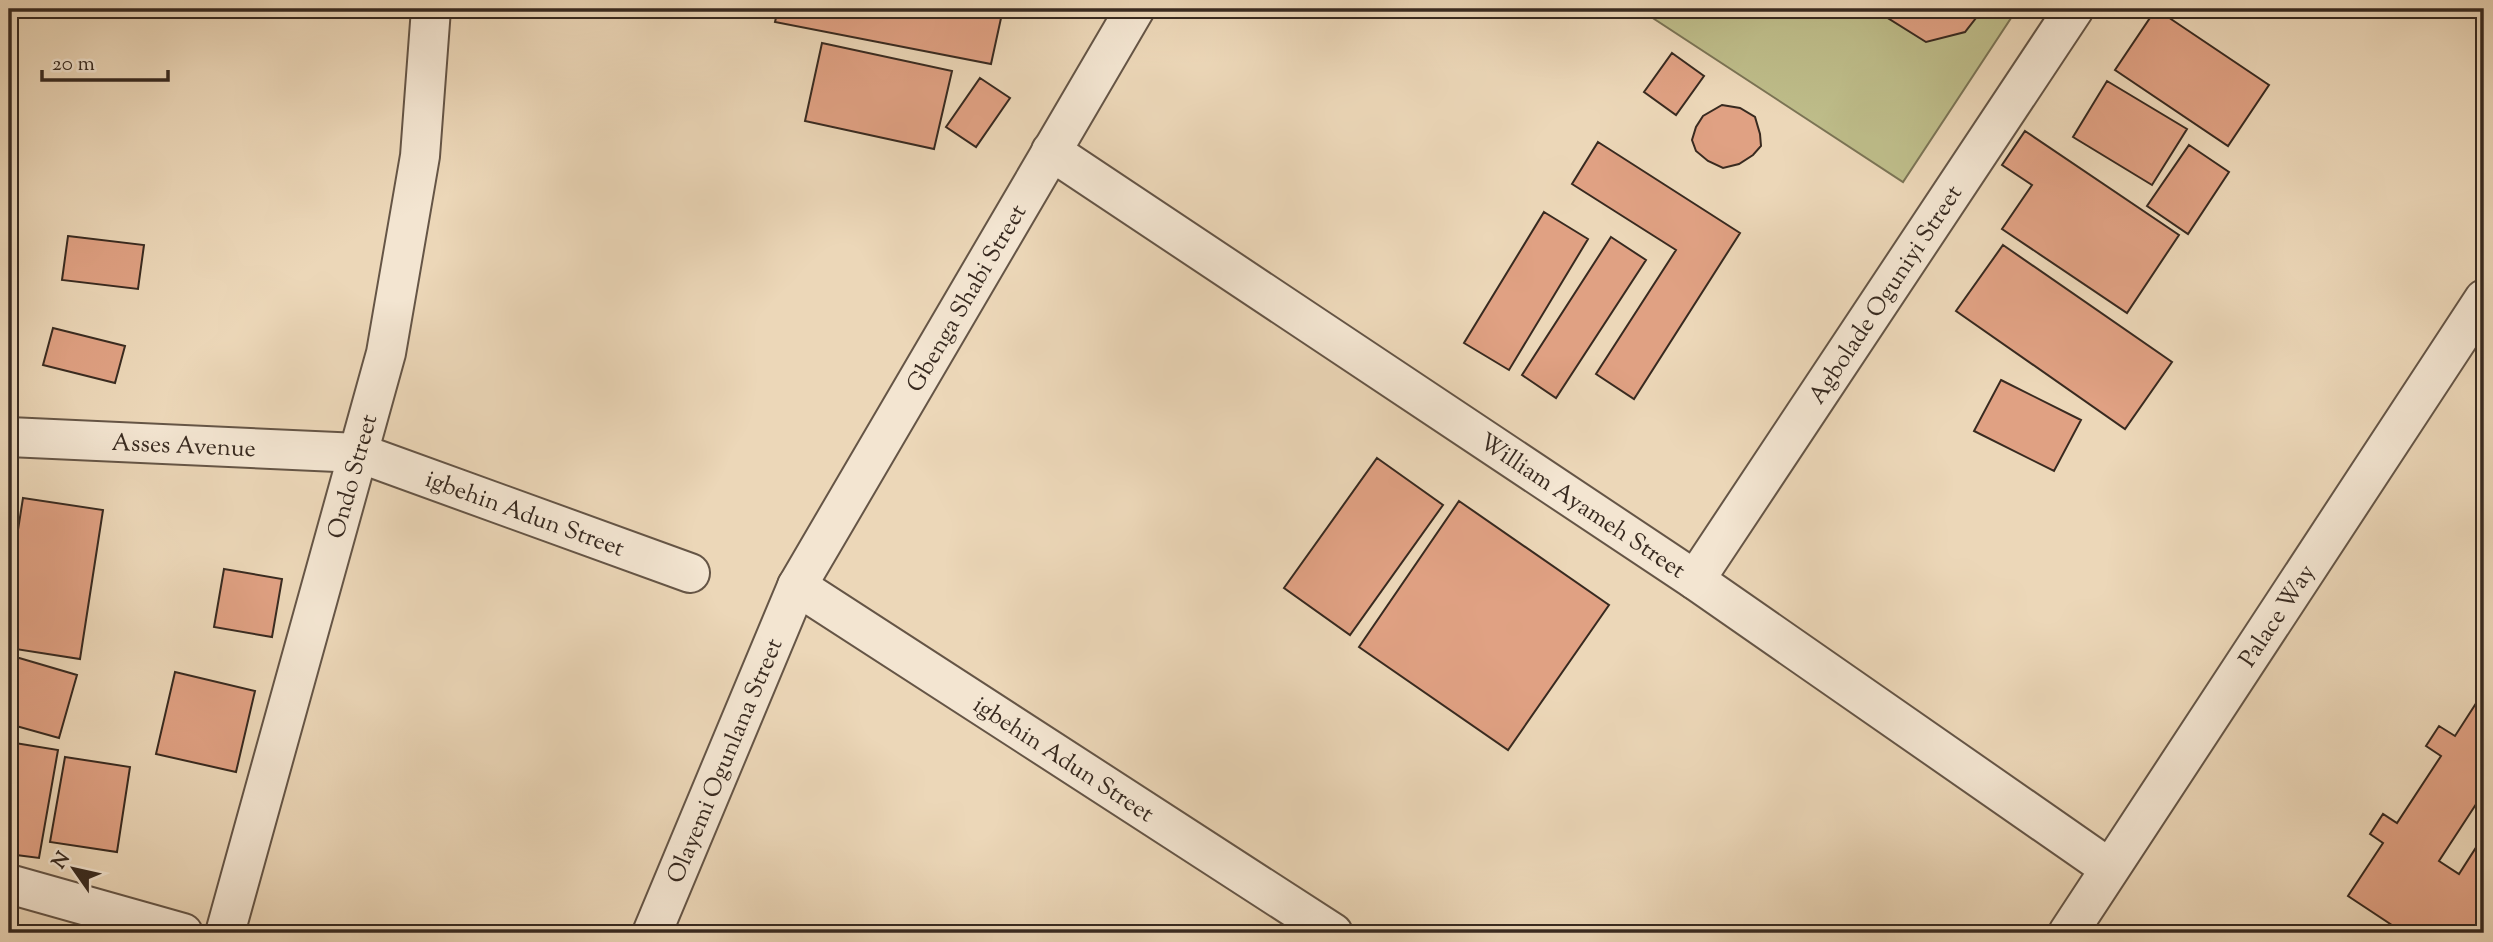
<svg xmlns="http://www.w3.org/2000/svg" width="2493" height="942" viewBox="0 0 2493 942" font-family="'Sorts Mill Goudy',serif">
<rect width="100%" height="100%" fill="#ecd7b8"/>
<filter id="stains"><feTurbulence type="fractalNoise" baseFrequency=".00286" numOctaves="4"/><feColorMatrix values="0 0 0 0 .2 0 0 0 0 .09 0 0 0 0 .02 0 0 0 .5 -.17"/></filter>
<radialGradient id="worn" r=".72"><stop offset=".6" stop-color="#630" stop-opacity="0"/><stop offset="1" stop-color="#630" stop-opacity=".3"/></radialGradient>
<path fill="#bebd8a" stroke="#7b7455" stroke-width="2" d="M1639,9H2017L1903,182Z"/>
<path fill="#e0a183" stroke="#382a20" stroke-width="2" d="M778,9H1003L991,64L775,22Z
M1881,9H1983L1965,32L1926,42L1883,15Z
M2156,9L2269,85L2228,146L2115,70Z
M822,43L952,71L934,149L805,121Z
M1672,53L1704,76L1676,115L1644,92Z
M980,78L1010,98L976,147L946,127Z
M2107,81L2187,129L2152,185L2073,137Z
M1722,105L1740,108L1755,117L1760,134L1761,146L1753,155L1739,164L1723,168L1708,161L1696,151L1692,140L1696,127L1703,116Z
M2025,131L2179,235L2127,313L2002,229L2032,185L2002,165Z
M1598,142L1740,233L1634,399L1596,374L1676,250L1572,184Z
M2189,145L2229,172L2188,234L2147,206Z
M1544,212L1588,239L1509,370L1464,343Z
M68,236L144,245L138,289L62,280Z
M1611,237L1646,260L1556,398L1522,375Z
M2003,245L2172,362L2125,429L1956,311Z
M53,328L125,346L115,383L43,365Z
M2001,380L2081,420L2054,471L1974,431Z
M1377,458L1443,505L1350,635L1284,588Z
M23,498L103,510L80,659L9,648V587Z
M1459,501L1609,605L1508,750L1359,647Z
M224,569L282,579L272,637L214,627Z
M9,655L77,675L59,738L9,724Z
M175,672L255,691L236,772L156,754Z
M2484,691V792L2439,861L2459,874L2484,835V933H2404L2348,896L2383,843L2370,834L2383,814L2397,823L2441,756L2426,746L2439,726L2455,736Z
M9,742L58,750L39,858L9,854Z
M65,757L130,767L117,852L50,842Z"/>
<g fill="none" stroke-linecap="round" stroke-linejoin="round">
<defs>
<g id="minor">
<path id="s1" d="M1051,151L1695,580L2109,868"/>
<path id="s2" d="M9,437L359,453L690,573"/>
<path id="s3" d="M1695,580L2074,9"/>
<path id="s4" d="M797,586L1333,933"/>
<path d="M9,884L183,933"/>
<path id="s5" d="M225,933L386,353L420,156L431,9"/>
<path id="s6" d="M652,933L797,586L1135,9"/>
<path id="s7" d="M2068,933L2484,299"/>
</g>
</defs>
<use href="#minor" stroke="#655546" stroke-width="42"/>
<use href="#minor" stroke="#f3e5d1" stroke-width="38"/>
</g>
<g text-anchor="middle" stroke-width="5" stroke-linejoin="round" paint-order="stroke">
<g font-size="24" fill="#382a20" stroke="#f3e5d1">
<text dy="8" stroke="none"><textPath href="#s3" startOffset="343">Agbolade Oguniyi Street</textPath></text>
<text dy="8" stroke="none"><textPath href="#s6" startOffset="710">Gbenga Shabi Street</textPath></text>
<text dy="8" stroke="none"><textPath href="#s2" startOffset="175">Asses Avenue</textPath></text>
<text dy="8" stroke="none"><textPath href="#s5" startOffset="474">Ondo Street</textPath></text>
<text dy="8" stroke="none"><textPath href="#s1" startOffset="639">William Ayameh Street</textPath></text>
<text dy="8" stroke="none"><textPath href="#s2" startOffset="527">igbehin Adun Street</textPath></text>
<text dy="8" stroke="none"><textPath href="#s7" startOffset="380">Palace Way</textPath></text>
<text dy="8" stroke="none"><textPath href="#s6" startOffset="187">Olayemi Ogunlana Street</textPath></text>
<text dy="8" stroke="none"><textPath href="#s4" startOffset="318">igbehin Adun Street</textPath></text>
</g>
</g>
<rect width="2493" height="942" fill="none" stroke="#ecd7b8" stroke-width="35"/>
<rect x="10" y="10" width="2472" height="921" fill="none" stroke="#382a20" stroke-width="3.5"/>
<rect x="18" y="18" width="2458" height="907" fill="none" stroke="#382a20" stroke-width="2"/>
<g transform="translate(74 869) rotate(304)" stroke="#f3e5d1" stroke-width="5" paint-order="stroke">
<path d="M0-5L12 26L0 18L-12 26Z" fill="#382a20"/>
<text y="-10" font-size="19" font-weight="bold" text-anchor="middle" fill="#382a20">N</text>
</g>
<path d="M42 70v10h126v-10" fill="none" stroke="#382a20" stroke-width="3.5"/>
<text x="52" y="70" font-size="21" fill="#382a20" stroke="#f3e5d1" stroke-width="5" paint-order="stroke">20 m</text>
<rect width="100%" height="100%" filter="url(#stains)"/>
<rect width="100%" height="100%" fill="url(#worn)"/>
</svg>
